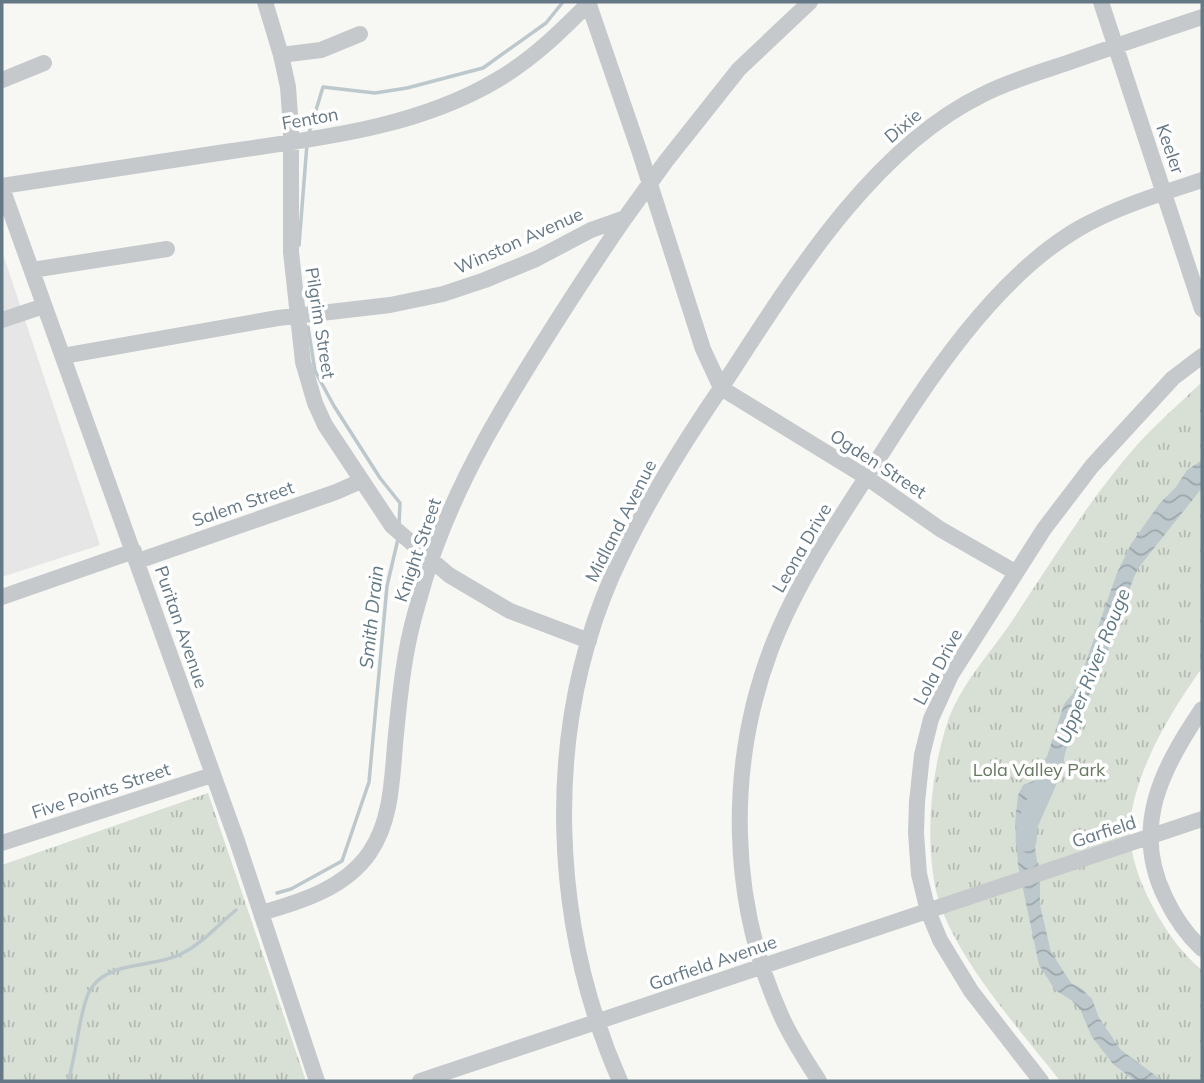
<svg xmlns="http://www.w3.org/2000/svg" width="1204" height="1083" viewBox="0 0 1204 1083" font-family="Mulish,sans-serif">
<defs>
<pattern id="grass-tufts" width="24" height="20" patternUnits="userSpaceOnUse" patternTransform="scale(1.75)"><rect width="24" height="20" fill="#d8dfd5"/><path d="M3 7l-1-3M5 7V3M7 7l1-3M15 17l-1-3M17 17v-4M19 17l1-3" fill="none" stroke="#b3bab2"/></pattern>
<pattern id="water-waves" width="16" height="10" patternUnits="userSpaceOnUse" patternTransform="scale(1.75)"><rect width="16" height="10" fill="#bcc8cc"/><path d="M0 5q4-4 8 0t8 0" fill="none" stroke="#9ca7ab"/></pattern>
</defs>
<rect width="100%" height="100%" fill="#f7f7f4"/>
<path fill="#e5e6e5" d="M2,251L100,545L2,577Z"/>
<path fill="url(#grass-tufts)" d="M1202,382V668C1172,710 1139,764 1131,816C1126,847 1139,881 1153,907C1166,931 1181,953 1202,970V1081H1060C1019,1028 945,948 934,881C926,829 931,774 947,724C959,686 990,654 1012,621C1050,564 1085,506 1130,453C1152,427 1178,405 1202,382Z
M208,793L306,1081H2V865Z"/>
<path fill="url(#water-waves)" d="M1202,460V488L1139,567L1134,577L1105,659L1066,750L1059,777L1055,784L1038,793L1033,801L1032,825L1040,884V905L1051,952L1071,983L1082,989L1092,999L1099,1018L1121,1050L1163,1081H1135L1113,1064L1092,1037L1080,1009L1071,1000L1055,990L1039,965L1018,865L1015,824L1018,795L1023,785L1039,779L1043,769L1064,704L1076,690L1117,573L1131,544L1160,503L1176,487L1187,470Z"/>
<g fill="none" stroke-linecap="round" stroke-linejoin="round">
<path stroke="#bcc8cc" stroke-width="3.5" d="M309,133L323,87L375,93L407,88L483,68L546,23L563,2
M299,245L307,144
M308,327L315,371L334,406L380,478L400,503L399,525
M277,893L291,889L342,861L369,782L387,586L398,539
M68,1081C76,1058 80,1003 92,987C112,960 154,968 181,954C203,943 218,925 236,910"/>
<path stroke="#bcc8cc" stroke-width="21" d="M1026,841L1027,825L1054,764"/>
<path stroke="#c5c9cc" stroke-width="16" d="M265,2L281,55L288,87L291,129V252L303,362L315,403L325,425L392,526L449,575L510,611L589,641
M588,2L640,153L703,349L721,388C680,448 642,509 612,576C543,735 551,924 620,1081
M1101,2L1202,309
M281,55L321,50L360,34
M2,80L44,63
M2,186C79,174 156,163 232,151C322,138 418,127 497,80C533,59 561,31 590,2
M2,188L237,841L317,1081
M32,270L167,249
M2,320L44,306
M63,356L278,318L390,305L443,294L485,280L536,259L591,230L625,218L666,161L739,69L810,2
M138,561L336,492L361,481
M1015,572L940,529L866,477L721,388C788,286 869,150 982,95C1009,81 1038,73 1067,63C1112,47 1157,32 1202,17
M2,597L134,551
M1202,709C1162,768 1131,827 1165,897C1174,916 1187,935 1202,949
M2,843L212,775
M261,913C300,902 346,888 370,852C393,818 392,773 396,734C400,694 404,653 415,614C422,589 429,563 439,538C465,470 502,408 541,346C568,303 596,260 625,218
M420,1081L1202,819
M819,1081C805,1059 790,1037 780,1013C729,899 727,766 771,649C796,584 837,522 875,464C927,382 993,279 1078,229C1116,207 1160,194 1202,180
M1041,1081L971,991L940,940L928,911L919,874L916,833L917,802L922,755L931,719L951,675L1044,529L1092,466L1173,378L1202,356"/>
</g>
<g text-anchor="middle" stroke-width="7" stroke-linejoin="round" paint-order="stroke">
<g font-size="18" fill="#657886" stroke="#fff">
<text transform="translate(310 119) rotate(-10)" y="6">Fenton</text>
<text transform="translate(903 126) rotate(-40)" y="6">Dixie</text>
<text transform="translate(1170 149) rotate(71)" y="6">Keeler</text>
<text transform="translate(519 241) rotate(-24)" y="6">Winston Avenue</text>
<text transform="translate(320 323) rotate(81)" y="6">Pilgrim Street</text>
<text transform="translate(878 464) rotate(33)" y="6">Ogden Street</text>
<text transform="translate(243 504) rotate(-19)" y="6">Salem Street</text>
<text transform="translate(621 521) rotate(-63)" y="6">Midland Avenue</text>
<text transform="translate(802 548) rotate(-60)" y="6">Leona Drive</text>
<text transform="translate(418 550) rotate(-71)" y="6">Knight Street</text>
<text transform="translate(181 627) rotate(71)" y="6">Puritan Avenue</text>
<text transform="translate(938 667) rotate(-62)" y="6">Lola Drive</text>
<text transform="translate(101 791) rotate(-18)" y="6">Five Points Street</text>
<text transform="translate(1104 832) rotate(-18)" y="6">Garfield</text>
<text transform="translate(713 963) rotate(-19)" y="6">Garfield Avenue</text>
</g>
<g font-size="18" fill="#657860" stroke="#fff">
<text x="1039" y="776">Lola Valley Park</text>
</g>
<g font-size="19" font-style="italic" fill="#617a83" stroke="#fff">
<text transform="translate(371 617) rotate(-84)" y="7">Smith Drain</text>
<text transform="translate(1093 666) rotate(-68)" y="7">Upper River Rouge</text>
</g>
</g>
<rect width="1204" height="1083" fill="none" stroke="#657886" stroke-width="7"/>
</svg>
